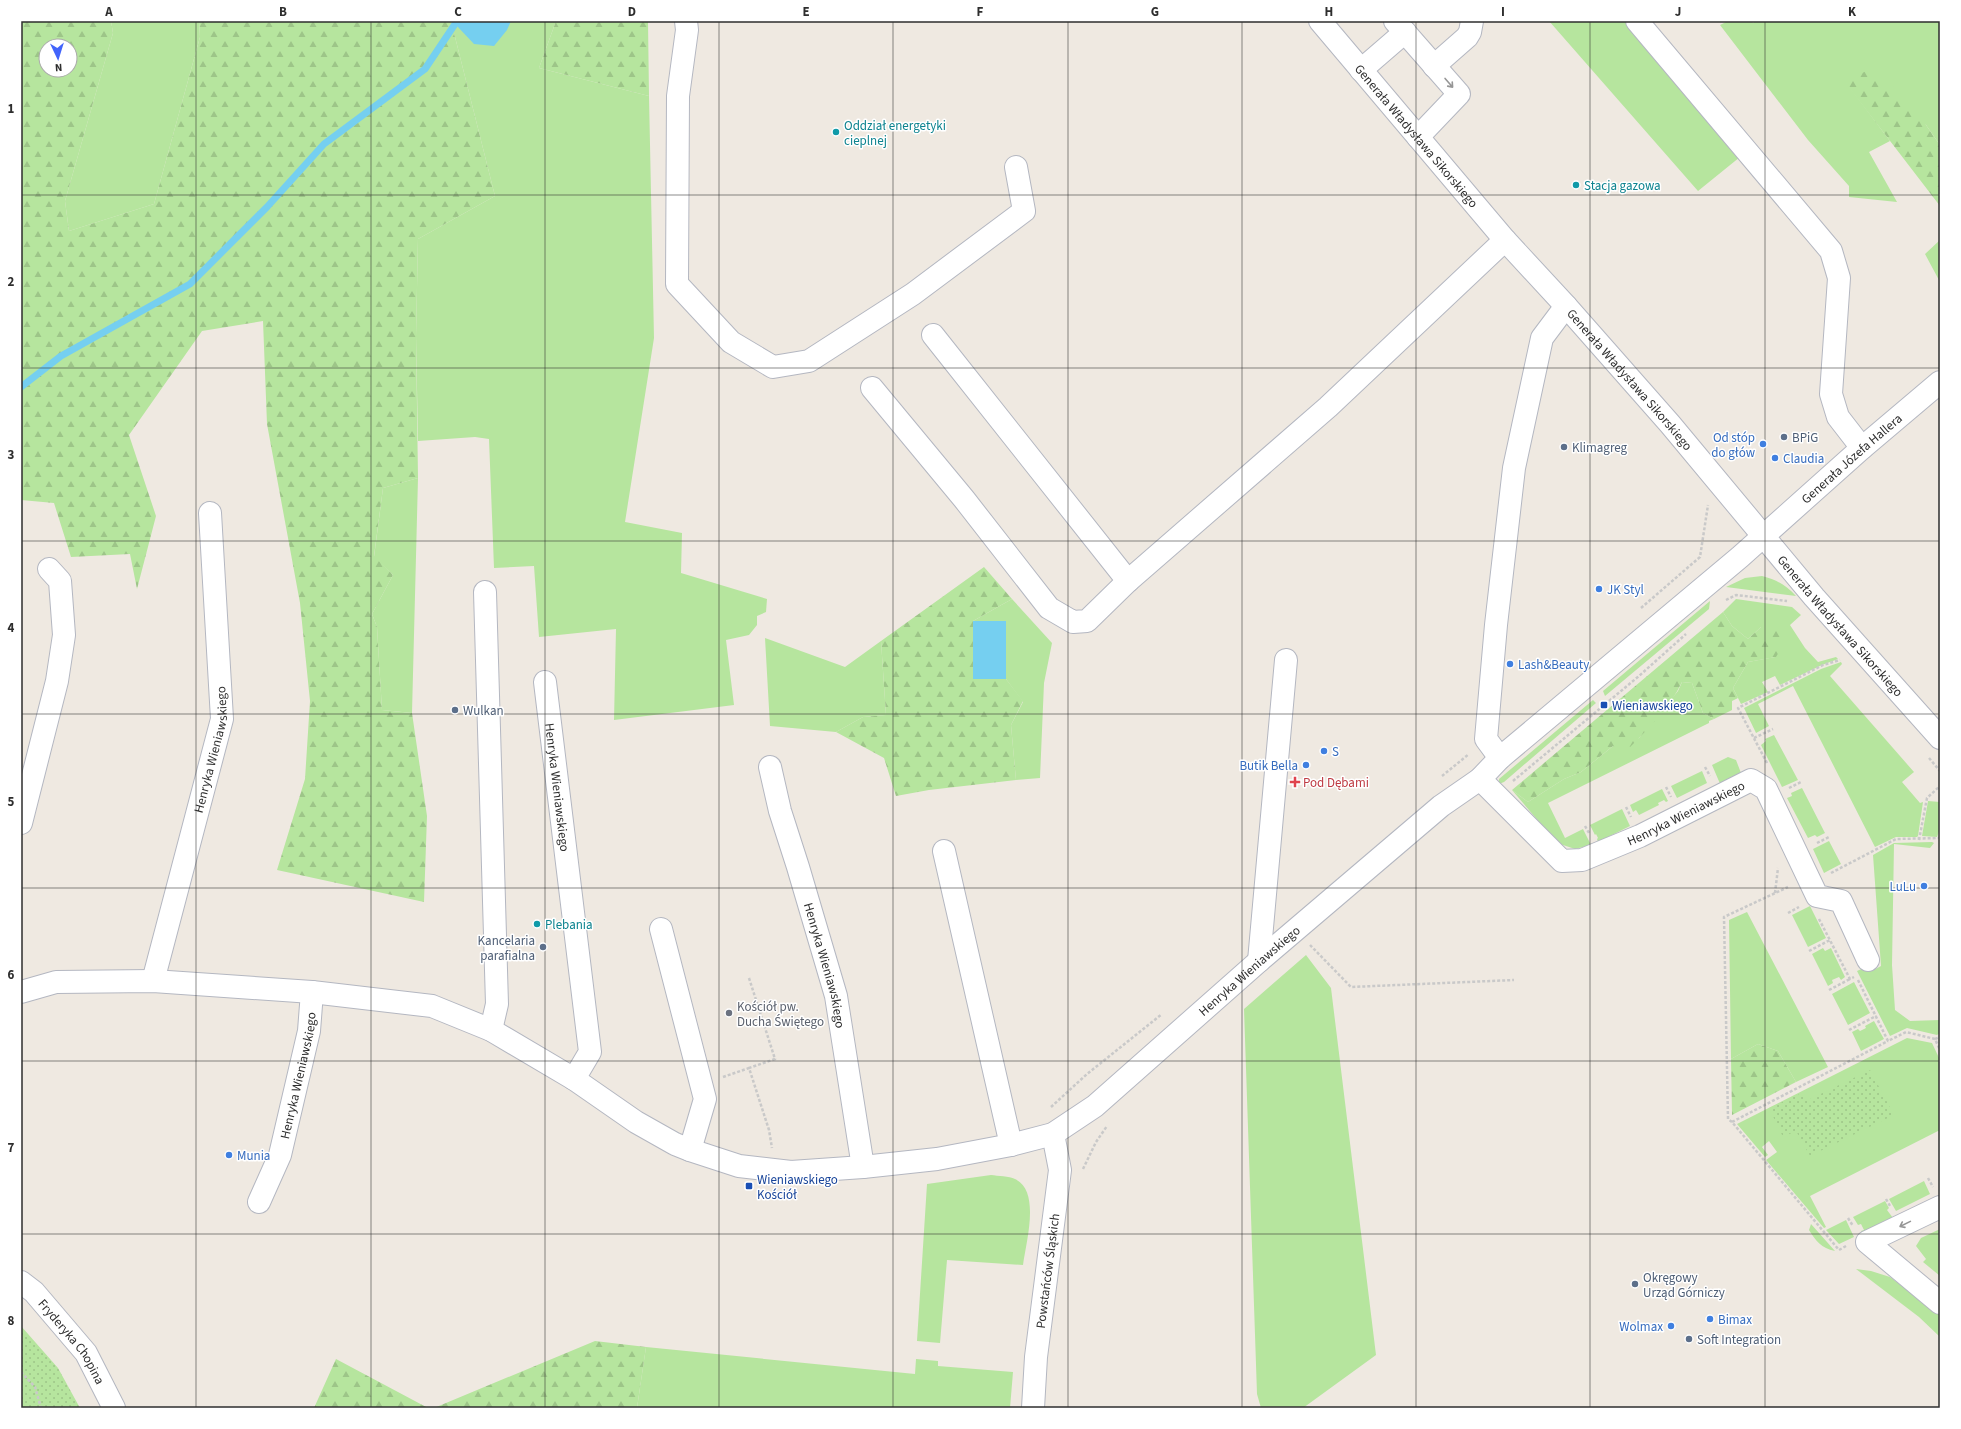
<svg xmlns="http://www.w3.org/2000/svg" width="1961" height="1429" viewBox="0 0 1961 1429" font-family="'Source Sans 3',sans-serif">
<defs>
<pattern id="forest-firs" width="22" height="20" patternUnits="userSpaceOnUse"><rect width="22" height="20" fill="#b6e59e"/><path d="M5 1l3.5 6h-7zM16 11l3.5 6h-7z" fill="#9dc588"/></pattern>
<pattern id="park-dots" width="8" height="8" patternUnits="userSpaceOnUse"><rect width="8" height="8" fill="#b6e59e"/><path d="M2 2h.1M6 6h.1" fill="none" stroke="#9dc588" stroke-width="1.8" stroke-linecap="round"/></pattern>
</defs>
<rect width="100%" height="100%" fill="#efe9e1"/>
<path fill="#b6e59e" d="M111,21H199L200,37L154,204L69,231L65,201L113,33Z
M451,21H556L539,68L649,96L654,338L625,522L682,533L681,573L767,599L766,612L757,616V625L749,635L726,640L734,705L614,720L616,629L539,637L534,566L494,568L489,439L475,437L418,441L416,336L418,239L495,196Z
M1549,21H1630L1740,157L1698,191Z
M1728,21H1752L1753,23L1755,21H1940V145L1926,125L1845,81L1890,141L1869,152L1897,202L1849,197V186L1808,140L1720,25Z
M1940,240V282L1925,254Z
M418,478L412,713L382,710L377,627L372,614L393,575L374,557L383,488Z
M1762,576C1777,580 1786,585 1796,596L1726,587L1745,578Z
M1012,599L1052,643L1044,683L1040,778L1016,780L1011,725L1023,702L1006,679V621H973Z
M1736,599L1792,607L1801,615L1790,625L1805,648L1818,662L1836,657L1838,659L1822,665L1780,685L1775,676L1762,682L1768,692L1741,704L1733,688L1748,662L1775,657L1782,627H1761L1748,639L1732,626L1723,612Z
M1710,601L1709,609L1605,696L1603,691Z
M765,638L845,667L881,641L886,715L863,717L836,732L770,726Z
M1841,662L1842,664L1830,676L1914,772L1902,782L1920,803L1923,802L1918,836L1917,837H1896L1875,847L1793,686L1758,704L1769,726L1756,733L1744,708L1821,669Z
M1682,682L1692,683L1703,713L1714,719L1709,721V723L1548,803L1565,838L1583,829L1591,845L1575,849L1557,843L1512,790L1528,802L1564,779L1581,772L1613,746L1639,738L1678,691Z
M1593,700L1596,703L1504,782L1499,784V779Z
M1774,735L1798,780L1782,787L1761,745L1766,741L1765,739Z
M1728,757L1736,760L1741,773L1721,786L1712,765Z
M1702,771L1707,783L1677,798L1671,786Z
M1802,788L1825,833L1817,837L1815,835L1808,838L1787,798L1792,796L1791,793Z
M1662,789L1668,801L1666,802L1664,800L1658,803L1659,805L1639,815L1636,810L1633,812L1630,805Z
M1928,801L1940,802V829L1937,837L1922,836Z
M1622,809L1630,826L1598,842L1597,839L1598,838L1596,834L1595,835L1590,825Z
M1829,841L1841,864L1824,873L1813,849Z
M1932,842L1934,843L1930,848L1894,844L1892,965L1895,1010L1910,1021L1940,1020V1033L1937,1035L1907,1028L1890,1036L1857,971L1870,965L1872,971L1881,966L1873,855L1894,843Z
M1810,906L1826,938L1808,947L1792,915Z
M1747,912L1828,1067L1796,1082L1778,1051L1758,1044L1731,1059L1729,920Z
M1823,948L1825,951L1831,948L1845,977L1841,980L1839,977L1832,980L1833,983L1828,986L1812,954Z
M1306,955L1331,988L1376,1355L1303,1408H1261L1257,1394L1244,1009Z
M1854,982L1870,1013L1848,1025L1832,994Z
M1874,1021L1884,1039L1861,1051L1852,1032L1858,1029L1860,1031L1866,1028L1865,1026Z
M1907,1038L1932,1043L1940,1060V1130L1810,1196L1826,1227L1824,1228L1766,1160L1777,1152L1769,1141L1762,1147L1768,1155L1765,1157L1737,1124Z
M991,1175C998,1176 1009,1176 1015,1179C1041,1191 1026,1242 1023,1265L947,1260L940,1343L917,1341L927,1184Z
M1924,1181L1930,1194L1896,1211L1889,1199Z
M1885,1201L1889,1208L1887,1210L1893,1218L1862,1233L1861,1231L1864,1230L1861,1224L1858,1225L1853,1217Z
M1846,1220L1854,1237L1839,1244L1826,1230Z
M1811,1224L1835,1251C1821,1248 1816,1241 1809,1230Z
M1940,1229V1276L1923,1262L1926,1259L1916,1246L1921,1238Z
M1856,1269L1871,1271L1890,1277L1940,1315V1337L1919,1317Z
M646,1347L915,1374L916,1359L938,1361V1366L1013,1372L1010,1408H637Z"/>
<path fill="url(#forest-firs)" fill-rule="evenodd" d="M21,21H111L113,33L65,201L69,231L154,204L200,37L199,21H451L495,196L418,239L416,336L418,478L383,488L374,556L393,575L372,614L377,627L382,710L412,713L427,816L424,902L277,870L305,779L310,701L300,603L267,424L263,321L202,331L129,435L156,516L137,589L130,554L71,557L54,503L21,500ZM46,46H70V70H46Z
M556,21H648L649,96L539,68Z
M1871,69L1896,89L1926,125L1940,145V206L1844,81Z
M984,567L1012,599L973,621V679H1006L1023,701L1011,725L1016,780L929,790L896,796L884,758L836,732L863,717L886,715L881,641Z
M1723,612L1732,626L1748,639L1761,627H1782L1786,640L1776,657L1748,662L1733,688L1738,698L1732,701V710L1714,719L1703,713L1692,683L1682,682C1670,708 1647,730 1627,750L1613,746L1581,772L1564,779L1528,802L1512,790Z
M1758,1044L1778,1051L1796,1082L1732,1115L1731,1059Z
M595,1341L646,1347L637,1408H434Z
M336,1359L428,1408H314Z"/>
<path fill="url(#park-dots)" d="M1870,1070L1894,1115L1810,1156L1796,1131L1783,1137L1769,1108L1802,1093L1806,1101Z
M21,1326L58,1368L80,1408H21Z"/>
<path fill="#75cff0" d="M459,21H511L507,30L494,46L474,44L457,26Z
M973,621H1006V679H973Z"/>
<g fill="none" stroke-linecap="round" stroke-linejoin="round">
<path stroke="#75cff0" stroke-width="7" d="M21,387L61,356L190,284L267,207L324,144L425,69L457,21"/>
<defs>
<g id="minor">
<path d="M686,21L687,30L678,96L677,284L731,342L773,367L809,361L913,294L1024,211L1016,167"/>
<path id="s1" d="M1320,21L1505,240L1566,306L1670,424L1814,597L1940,738"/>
<path d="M1395,21L1459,94L1418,137"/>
<path d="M1637,21L1831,251L1839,278L1831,394L1838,417L1862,448"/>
<path d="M1434,66L1467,37L1470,32L1472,21"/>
<path d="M1361,70L1405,32"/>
<path d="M933,335L1128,581"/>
<path d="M872,388L964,499L1049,608L1073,622L1087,621L1128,581L1328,407L1505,240"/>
<path d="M485,592L497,1004L491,1030"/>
<path id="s2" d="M545,682L590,1052L574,1079"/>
<path d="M1500,758L1486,739L1496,625L1514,468L1542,338L1566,306"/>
<path id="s3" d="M770,767L780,811L798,867L836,996L863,1167"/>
<path id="s4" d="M1480,779L1562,861L1582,860L1640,836L1751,780L1766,789L1817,896L1841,901L1868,960"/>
<path d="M21,823L57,681L64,635L60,581L49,569"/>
<path d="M944,851L1011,1145"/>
<path d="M661,929L705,1099L690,1150"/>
<path d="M1259,961L1286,660"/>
<path id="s5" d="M153,981L222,719L210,513"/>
<path id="s6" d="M21,992L56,982L153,981L312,992L432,1006L491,1030L574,1079L636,1122L675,1144L690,1150L739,1166L791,1172L863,1167L937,1159L1011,1145L1053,1134L1095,1106L1259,961L1441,806L1480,779L1500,758L1740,557L1862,448L1940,382"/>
<path id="s7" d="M259,1202L280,1155L309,1031L312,992"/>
<path d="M1940,1207L1867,1242L1940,1303"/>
<path id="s8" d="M21,1282L34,1292L86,1353L114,1408"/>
<path id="s9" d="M1033,1408L1036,1357L1060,1170L1053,1134"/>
</g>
</defs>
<use href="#minor" stroke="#b4b7c1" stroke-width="24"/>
<path stroke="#c9c9c9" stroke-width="2.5" stroke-dasharray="3 2" stroke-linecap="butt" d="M1726,600L1736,595L1787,601
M1641,608L1700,557L1708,505
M1754,738L1773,729
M1929,758L1940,771
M1767,763L1738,708L1823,665L1840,660
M1705,767L1710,776
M1442,776L1469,754
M1513,781L1639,676L1686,634
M1666,787L1671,797
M1789,788L1801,782
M1626,807L1631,817
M1585,826L1589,833
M1919,840L1927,798L1940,786
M1817,843L1829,837
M1831,873L1896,839L1940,838
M1775,893L1778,868
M1788,913L1799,907
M1819,919L1850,979L1854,977
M1310,945L1351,987L1514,980
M1809,951L1830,940
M749,978L775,1059L749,1068
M1858,980L1888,1041L1906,1032L1935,1039L1940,1050
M1829,990L1850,979
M1849,1030L1876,1016
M1935,1039L1940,1037
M723,1077L749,1068L769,1130L772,1148
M1051,1107L1087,1074L1162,1014
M1732,1122L1728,1119L1724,917L1788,887
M1083,1169L1096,1142L1107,1126
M1928,1178L1933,1187
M1886,1199L1890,1206
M1848,1218L1853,1226
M1846,1246L1839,1250L1732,1122L1888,1041
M21,1372L35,1387L41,1408
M21,1407L22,1408"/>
<use href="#minor" stroke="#fff" stroke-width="22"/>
</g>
<defs><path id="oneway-shaft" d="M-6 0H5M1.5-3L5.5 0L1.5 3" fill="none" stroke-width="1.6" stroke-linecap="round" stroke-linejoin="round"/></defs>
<g stroke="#969696">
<use href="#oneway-shaft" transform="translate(1449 83) rotate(49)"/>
<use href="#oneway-shaft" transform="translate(1905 1224) rotate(154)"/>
</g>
<path fill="none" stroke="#2e2e2e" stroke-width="1" stroke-opacity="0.55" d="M196,21V1408M371,21V1408M545,21V1408M719,21V1408M893,21V1408M1068,21V1408M1242,21V1408M1416,21V1408M1590,21V1408M1765,21V1408M21,195H1940M21,368H1940M21,541H1940M21,714H1940M21,888H1940M21,1061H1940M21,1234H1940"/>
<g fill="#0f9aa8" stroke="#fff" stroke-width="1.5">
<circle cx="836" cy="132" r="4"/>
<circle cx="1576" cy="185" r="4"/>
<circle cx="537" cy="924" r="4"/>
</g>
<g fill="#5c6f8a" stroke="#fff" stroke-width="1.5">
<circle cx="1784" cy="437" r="4"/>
<circle cx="1564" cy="447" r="4"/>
<circle cx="455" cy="710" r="4"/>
<circle cx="543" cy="947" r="4"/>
<circle cx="1635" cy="1284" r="4"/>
<circle cx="1689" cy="1339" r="4"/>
</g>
<g fill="#3f7fe0" stroke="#fff" stroke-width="1.5">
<circle cx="1763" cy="444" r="4"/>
<circle cx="1775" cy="458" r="4"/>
<circle cx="1599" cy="589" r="4"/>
<circle cx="1510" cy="664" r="4"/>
<circle cx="1324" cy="751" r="4"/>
<circle cx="1306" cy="765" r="4"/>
<circle cx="1924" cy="886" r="4"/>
<circle cx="229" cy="1155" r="4"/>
<circle cx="1710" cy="1319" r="4"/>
<circle cx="1671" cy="1326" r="4"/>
</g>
<g fill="#1a4fb4" stroke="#fff" stroke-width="1.5">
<rect x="1600" y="701" width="8" height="8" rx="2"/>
<rect x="745" y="1182" width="8" height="8" rx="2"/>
</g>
<path fill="#e0444e" stroke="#fff" stroke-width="1.5" d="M1293 776h4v4h4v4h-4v4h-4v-4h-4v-4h4z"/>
<circle fill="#6b7280" stroke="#fff" stroke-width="1.5" cx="729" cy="1013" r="4"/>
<g text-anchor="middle" stroke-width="3" stroke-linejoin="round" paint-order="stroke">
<g font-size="13" fill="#0d838f" stroke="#fff" text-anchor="start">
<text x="844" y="130">Oddział energetyki<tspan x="844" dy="15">cieplnej</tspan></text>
<text x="1584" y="190">Stacja gazowa</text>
<text x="545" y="929">Plebania</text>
</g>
<g font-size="13" fill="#2e2e2e" stroke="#fff">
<text dy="5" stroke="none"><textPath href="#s1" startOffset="150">Generała Władysława Sikorskiego</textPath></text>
<text dy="5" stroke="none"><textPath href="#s1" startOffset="474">Generała Władysława Sikorskiego</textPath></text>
<text dy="5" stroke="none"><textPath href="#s6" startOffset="2126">Generała Józefa Hallera</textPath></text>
<text dy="5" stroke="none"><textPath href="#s1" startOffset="798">Generała Władysława Sikorskiego</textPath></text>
<text dy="5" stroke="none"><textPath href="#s5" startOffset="239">Henryka Wieniawskiego</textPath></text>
<text dy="5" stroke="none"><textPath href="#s2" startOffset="106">Henryka Wieniawskiego</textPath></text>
<text dy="5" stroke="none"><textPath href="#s4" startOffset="250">Henryka Wieniawskiego</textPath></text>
<text dy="5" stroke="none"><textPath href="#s3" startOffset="206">Henryka Wieniawskiego</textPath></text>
<text dy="5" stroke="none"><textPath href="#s6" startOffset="1335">Henryka Wieniawskiego</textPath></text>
<text dy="5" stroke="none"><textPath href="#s7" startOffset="133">Henryka Wieniawskiego</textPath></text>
<text dy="5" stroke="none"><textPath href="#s9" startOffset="138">Powstańców Śląskich</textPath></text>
<text dy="5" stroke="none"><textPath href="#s8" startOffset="79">Fryderyka Chopina</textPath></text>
</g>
<g font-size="13" fill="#366cbe" stroke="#fff" text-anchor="start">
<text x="1755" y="442" text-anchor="end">Od stóp<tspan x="1755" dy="15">do głów</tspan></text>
<text x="1783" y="463">Claudia</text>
<text x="1607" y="594">JK Styl</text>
<text x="1518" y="669">Lash&amp;Beauty</text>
<text x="1332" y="756">S</text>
<text x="1298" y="770" text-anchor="end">Butik Bella</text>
<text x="1916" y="891" text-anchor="end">LuLu</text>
<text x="237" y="1160">Munia</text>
<text x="1718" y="1324">Bimax</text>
<text x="1663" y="1331" text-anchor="end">Wolmax</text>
</g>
<g font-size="13" fill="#4e5e75" stroke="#fff" text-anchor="start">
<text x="1792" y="442">BPiG</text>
<text x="1572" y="452">Klimagreg</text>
<text x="463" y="715">Wulkan</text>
<text x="535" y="945" text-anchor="end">Kancelaria<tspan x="535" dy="15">parafialna</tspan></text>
<text x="1643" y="1282">Okręgowy<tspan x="1643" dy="15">Urząd Górniczy</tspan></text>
<text x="1697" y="1344">Soft Integration</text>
</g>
<g font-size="13" fill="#164399" stroke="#fff" text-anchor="start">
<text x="1612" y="710">Wieniawskiego</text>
<text x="757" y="1184">Wieniawskiego<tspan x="757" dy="15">Kościół</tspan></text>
</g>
<g font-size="13" fill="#be3a42" stroke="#fff" text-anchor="start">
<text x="1303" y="787">Pod Dębami</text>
</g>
<g font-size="13" fill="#5b616d" stroke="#fff" text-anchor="start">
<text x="737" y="1011">Kościół pw.<tspan x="737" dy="15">Ducha Świętego</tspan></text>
</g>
</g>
<rect width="1961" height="1429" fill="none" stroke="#ffffff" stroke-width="44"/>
<g transform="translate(58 58) rotate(176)"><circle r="19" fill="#ffffff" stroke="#ababab"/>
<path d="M0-3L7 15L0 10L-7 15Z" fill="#4264fb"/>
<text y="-6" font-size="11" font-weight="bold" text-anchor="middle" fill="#2e2e2e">N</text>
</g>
<rect x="22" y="22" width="1917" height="1385" fill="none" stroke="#2e2e2e" stroke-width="1.5"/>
<g font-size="13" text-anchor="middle" font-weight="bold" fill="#2e2e2e">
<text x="109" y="16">A</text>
<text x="283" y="16">B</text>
<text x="458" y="16">C</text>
<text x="632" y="16">D</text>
<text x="806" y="16">E</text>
<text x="980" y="16">F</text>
<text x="1155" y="16">G</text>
<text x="1329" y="16">H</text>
<text x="1503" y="16">I</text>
<text x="1678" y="16">J</text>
<text x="1852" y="16">K</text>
<text x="11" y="113">1</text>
<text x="11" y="286">2</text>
<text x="11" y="459">3</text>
<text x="11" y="632">4</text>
<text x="11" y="806">5</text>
<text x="11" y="979">6</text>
<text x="11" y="1152">7</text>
<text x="11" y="1325">8</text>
</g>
</svg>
